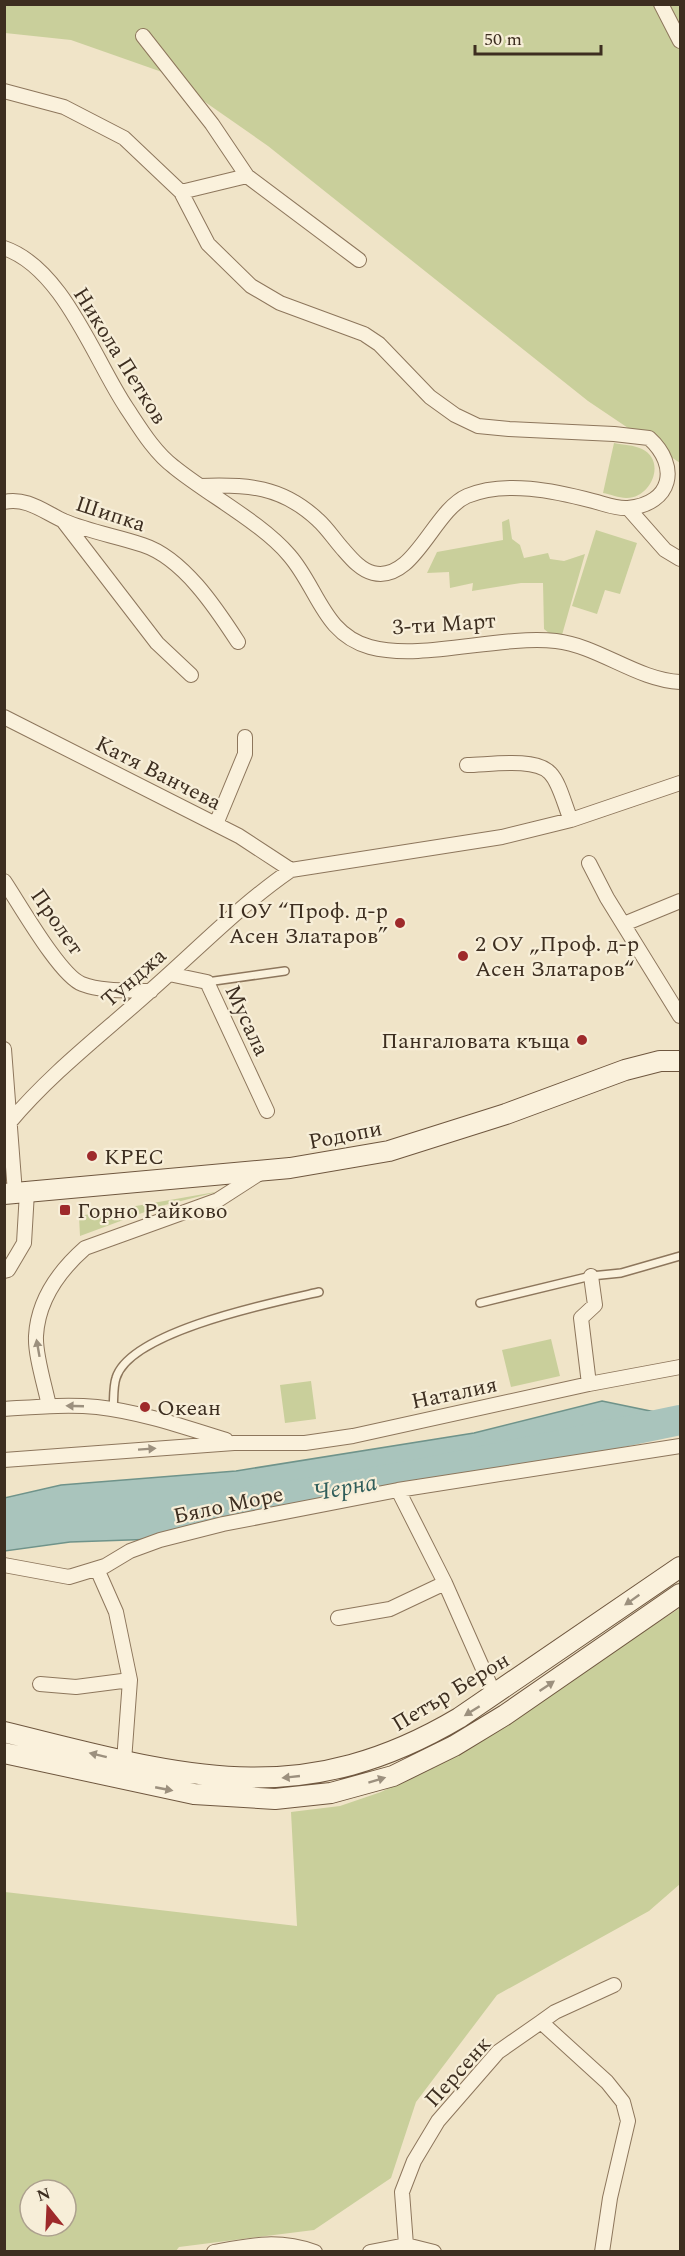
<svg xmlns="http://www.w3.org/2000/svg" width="685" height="2256" viewBox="0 0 685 2256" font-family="Spectral,serif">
<rect width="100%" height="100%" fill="#f0e4c8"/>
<path fill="#c9cf9b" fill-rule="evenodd" d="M4,5H680V463L588,401L268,146L162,72L71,40L5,33Z
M614,443C623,445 634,445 642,449C667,461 651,499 626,498C619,498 610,494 603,493Z
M509,519L512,539L520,545L524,558L548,553L550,559L564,561L585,554L560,642L544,629L543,583H521L472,591L473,583L450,588L449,572L427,573L437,552L503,540L502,522Z
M596,530L637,543L620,594L605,590L597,614L572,606Z
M221,1191L161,1206L80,1236L79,1216Z
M551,1339L560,1376L511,1387L502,1350Z
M311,1381L316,1419L285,1423L280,1385Z
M680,1608V1884L649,1911L497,1995L416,2102L391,2178L314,2230L179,2247L176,2251L5,2252V1892L297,1926L291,1812L340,1806L381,1792L454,1755ZM30,2190H66V2226H30Z"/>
<path fill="#a9c4bc" stroke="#6f938a" stroke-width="1.5" d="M602,1401L655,1412L575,1438L267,1489L232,1515L158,1539L70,1542L5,1551L4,1498L61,1485L236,1471L474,1433Z"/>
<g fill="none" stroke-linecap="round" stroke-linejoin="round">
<path stroke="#a9c4bc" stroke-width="30" d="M208,1509L415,1475L680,1420"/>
<defs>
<path id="lane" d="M207,982L285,971
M480,1303L591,1276L621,1273L680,1256
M113,1410C114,1400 113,1387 116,1378C130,1331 275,1302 319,1292"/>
<path id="street" d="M661,4L680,41
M143,36L212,124L247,176L181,192
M4,91L64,107L124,138L181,192L208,244L251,286L280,303L364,334L379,344L430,397L455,415L478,426L509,429L614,434L649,438C680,466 672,504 628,508C616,509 605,504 593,501C555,491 505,480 467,496C433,511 414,583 373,573C360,570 350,557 342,548C334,539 327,528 318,520C282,486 247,484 200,486
M247,176L359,260
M4,248C63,268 94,359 126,407C140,428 154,452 174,467C207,494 262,523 289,555C318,588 323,634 370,647C422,661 498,635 556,641C599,646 637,680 680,682
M4,502C27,497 44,512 64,521C90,532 117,536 143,545C183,558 216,608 238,642
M628,508L665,550L680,559
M64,522L157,643L191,675
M4,717L239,836L291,870
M467,765C488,765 535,757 550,773C560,783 565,807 571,820
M216,824L245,754V737
M589,863L607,898L680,1016
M4,881C19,903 60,976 82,984C103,992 129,990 151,991
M624,924L680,901
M169,974L207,982L267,1111
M4,1049L15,1193
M9,1123C51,1073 101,1035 149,992C196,951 240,905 291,870L502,837L571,820L680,783
M4,1271L8,1270L24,1243L27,1192
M589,1384L581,1318L595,1305L591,1276
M49,1406C45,1386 35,1355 36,1336C38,1299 59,1271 85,1248L218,1200L260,1173
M4,1409C35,1407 66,1404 97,1407C141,1412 184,1427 226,1440
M4,1460L234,1443H305L353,1436L589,1384L680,1367
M398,1490L445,1583L495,1696
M4,1565L69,1577L105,1566L130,1551L160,1540L223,1524L398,1490L680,1446
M97,1569L116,1612L130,1680L124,1761
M338,1618L390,1609L445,1583
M40,1684L76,1687L130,1680
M541,2022L555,2012L614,1985
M406,2245L402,2192L414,2161L438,2121L498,2052L541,2022L607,2082L623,2102L628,2121L610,2198L602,2252
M214,2252C252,2245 278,2239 315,2252
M370,2252L406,2245L434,2252"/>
<path id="secondary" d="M4,1194L290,1168L389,1151L506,1114L625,1070L660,1061H680
M4,1732C176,1774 295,1815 459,1718L680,1567
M4,1753L194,1794L275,1799L331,1793L393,1776L454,1746L505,1715L680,1594"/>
</defs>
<use href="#lane" stroke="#8d765c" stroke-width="10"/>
<use href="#street" stroke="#8d765c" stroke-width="16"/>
<use href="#secondary" stroke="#6f573f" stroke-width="22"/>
<use href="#lane" stroke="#faf1dc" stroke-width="7"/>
<use href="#street" stroke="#faf1dc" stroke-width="14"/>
<use href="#secondary" stroke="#faf1dc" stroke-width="20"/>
</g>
<defs><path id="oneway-solid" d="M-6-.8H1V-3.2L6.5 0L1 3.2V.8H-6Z" transform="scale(1.5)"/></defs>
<g fill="#9c907e">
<use href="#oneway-solid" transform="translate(38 1348) rotate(-100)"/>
<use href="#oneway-solid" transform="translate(75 1406) rotate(-178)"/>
<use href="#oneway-solid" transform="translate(147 1449) rotate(-4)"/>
<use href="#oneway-solid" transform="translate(632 1600) rotate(145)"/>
<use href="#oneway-solid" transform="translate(547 1686) rotate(-34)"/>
<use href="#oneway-solid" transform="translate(472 1711) rotate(148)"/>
<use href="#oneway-solid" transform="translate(98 1755) rotate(-166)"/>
<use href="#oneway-solid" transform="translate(291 1777) rotate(174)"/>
<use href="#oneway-solid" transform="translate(377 1780) rotate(-17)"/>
<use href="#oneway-solid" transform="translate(164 1789) rotate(11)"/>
</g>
<g fill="#9e2a2b" stroke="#f7eed8" stroke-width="2">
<circle cx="400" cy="923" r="6"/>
<circle cx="463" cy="956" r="6"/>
<circle cx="582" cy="1040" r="6"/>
<circle cx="92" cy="1156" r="6"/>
<rect x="59" y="1204" width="12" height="12" rx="3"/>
<circle cx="145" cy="1407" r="6"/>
</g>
<g text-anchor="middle" stroke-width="4.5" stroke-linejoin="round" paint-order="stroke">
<g font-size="22" fill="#3d2e20" stroke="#f7eed8">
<text transform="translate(121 355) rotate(58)" y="8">Никола Петков</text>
<text transform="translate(111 513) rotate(18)" y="8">Шипка</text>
<text transform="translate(444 623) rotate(-4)" y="8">3-ти Март</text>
<text transform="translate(159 772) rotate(27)" y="8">Катя Ванчева</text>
<text transform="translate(58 921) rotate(55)" y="8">Пролет</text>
<text transform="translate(133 977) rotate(-41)" y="8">Тунджа</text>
<text transform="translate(248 1020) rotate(65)" y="8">Мусала</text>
<text transform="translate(345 1134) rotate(-11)" y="8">Родопи</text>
<text transform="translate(454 1392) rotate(-12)" y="8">Наталия</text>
<text transform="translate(228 1504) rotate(-12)" y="8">Бяло Море</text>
<text transform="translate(450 1691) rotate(-31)" y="8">Петър Берон</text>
<text transform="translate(457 2071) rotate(-48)" y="8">Персенк</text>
</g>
<g font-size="22" fill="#3d2e20" stroke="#f7eed8" text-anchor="start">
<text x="388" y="918" text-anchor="end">II ОУ “Проф. д-р<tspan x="388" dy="25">Асен Златаров”</tspan></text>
<text x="475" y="951">2 ОУ „Проф. д-р<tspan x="475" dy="25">Асен Златаров“</tspan></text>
<text x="570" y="1048" text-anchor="end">Пангаловата къща</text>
<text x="104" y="1164">КРЕС</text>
<text x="77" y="1218">Горно Райково</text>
<text x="157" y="1415">Океан</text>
</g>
<g font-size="24" font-style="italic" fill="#2f5d5a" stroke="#f7eed8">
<text transform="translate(345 1487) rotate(-10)" y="8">Черна</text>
</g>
</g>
<rect width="685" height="2256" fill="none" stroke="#3d2e20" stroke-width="12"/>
<g transform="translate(48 2208) rotate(342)"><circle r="28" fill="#f7eed8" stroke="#ada18e" stroke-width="1.5"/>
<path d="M0-4.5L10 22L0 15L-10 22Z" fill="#9e2a2b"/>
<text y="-9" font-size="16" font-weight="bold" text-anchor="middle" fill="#3d2e20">N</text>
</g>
<path d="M475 45v9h126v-9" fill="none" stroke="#3d2e20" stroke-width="3"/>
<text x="484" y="45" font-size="18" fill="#3d2e20" stroke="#f7eed8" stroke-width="4.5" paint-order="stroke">50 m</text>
</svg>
